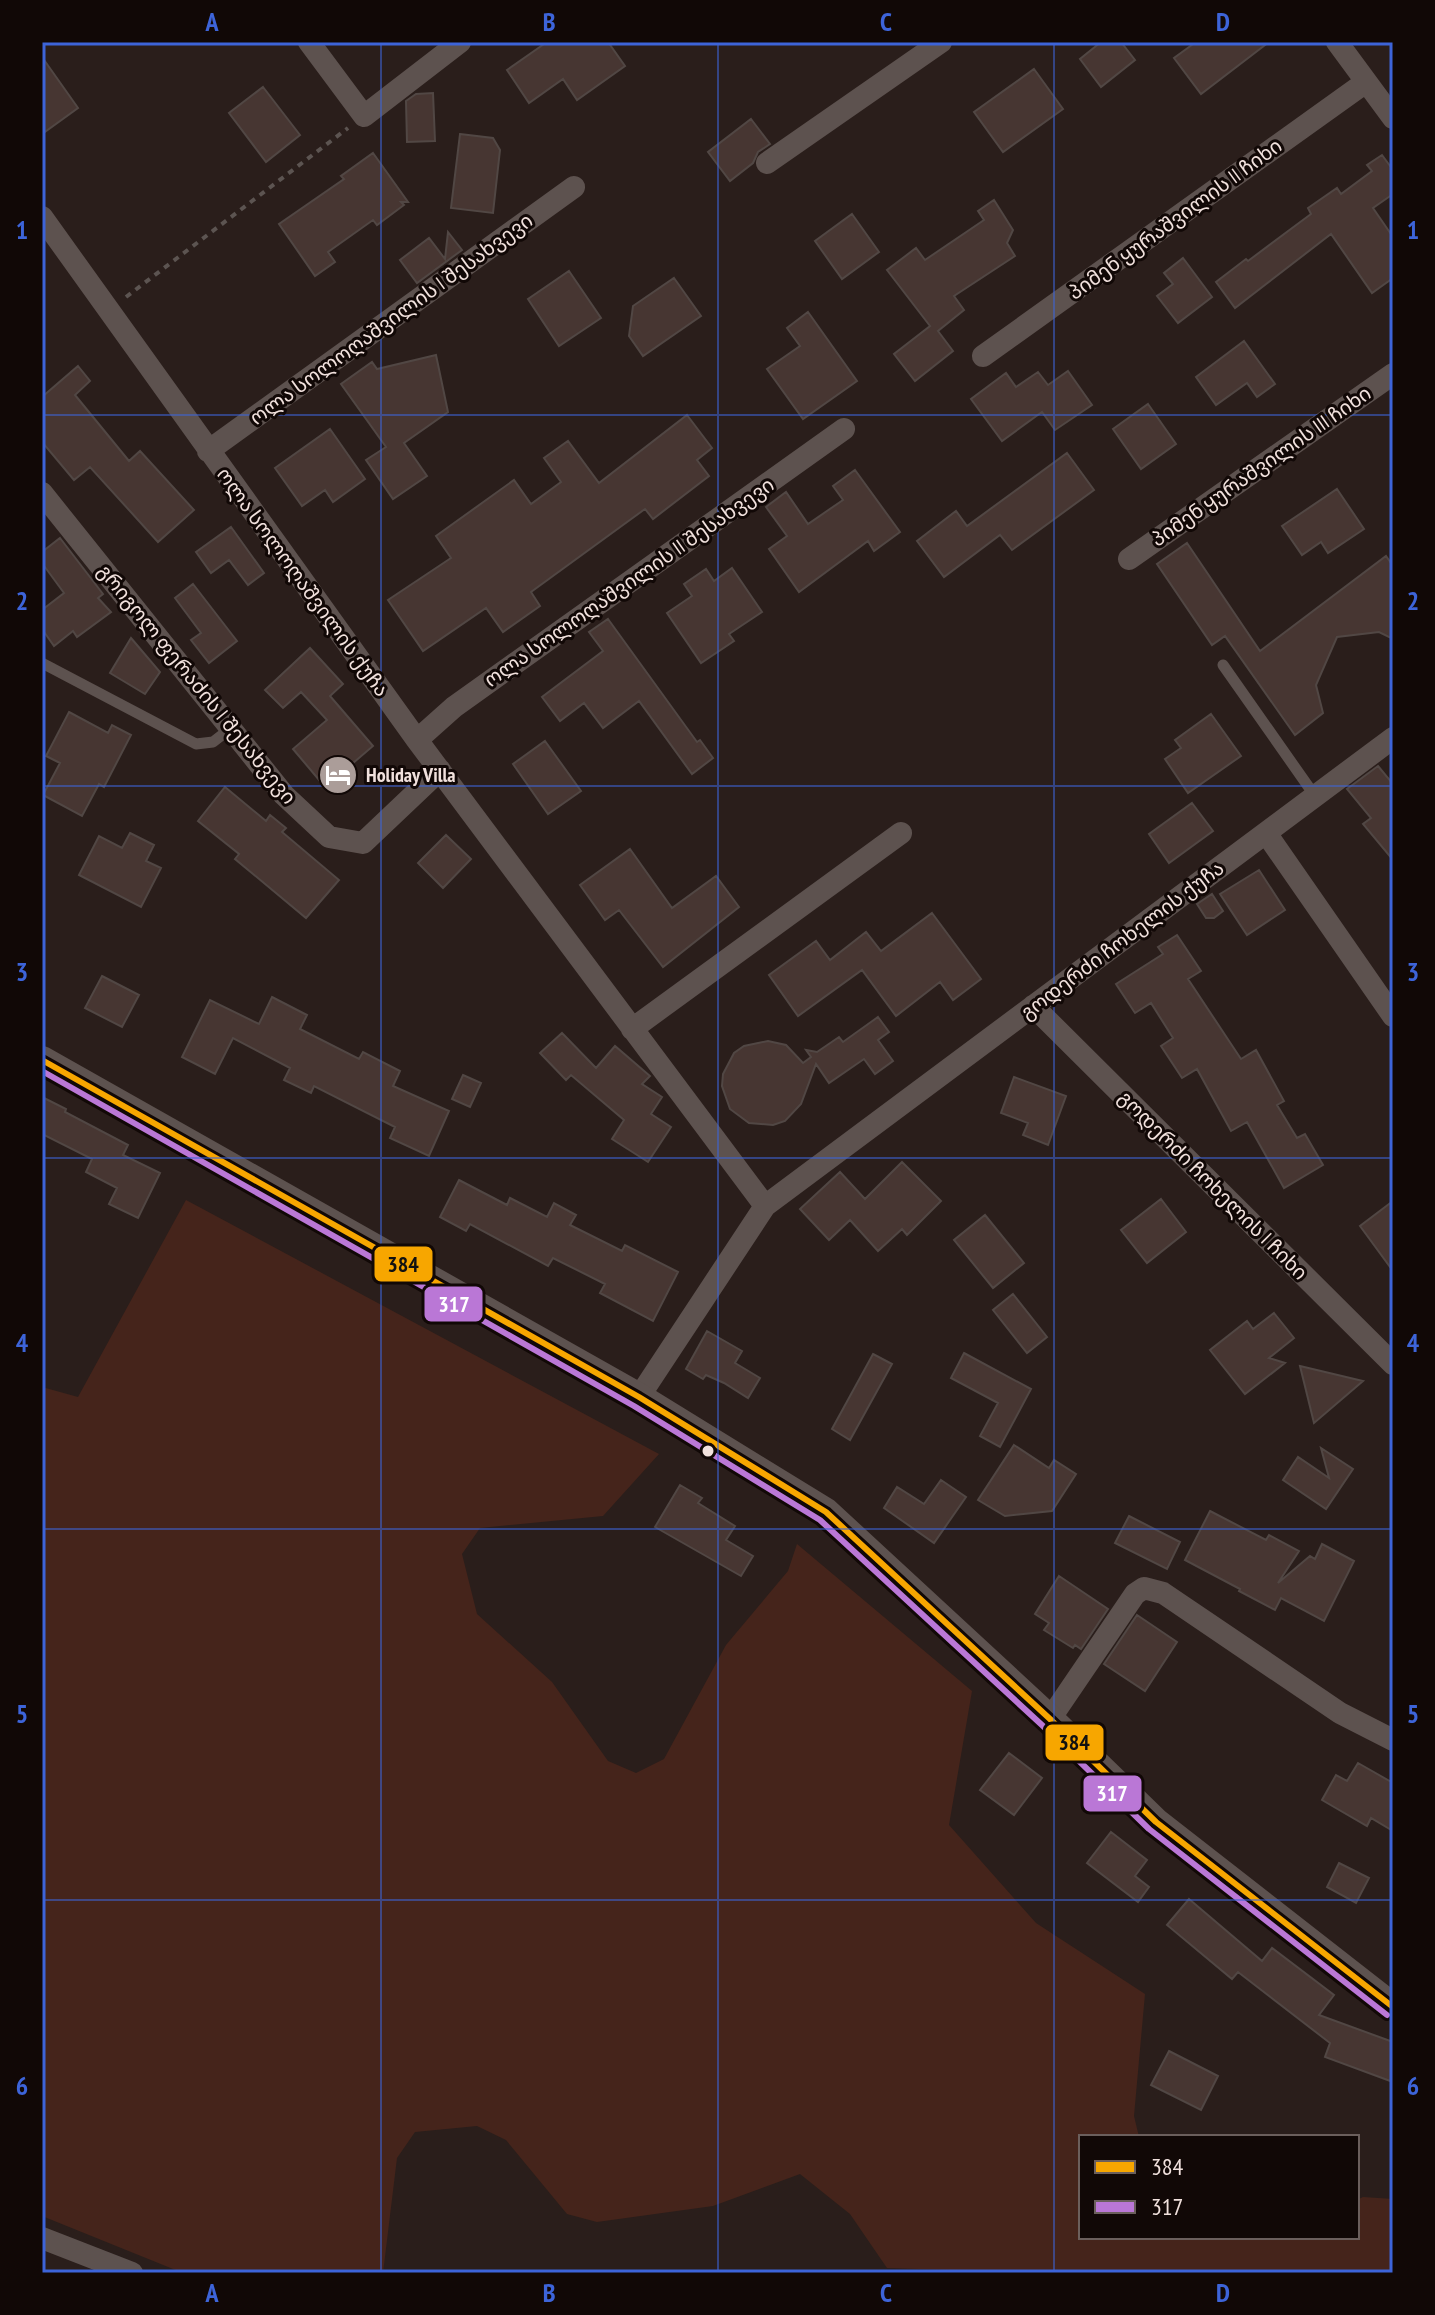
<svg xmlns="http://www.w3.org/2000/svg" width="1435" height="2315" viewBox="0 0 1435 2315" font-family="'PT Sans Narrow','Noto Sans Georgian',sans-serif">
<rect width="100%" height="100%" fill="#2a1e1b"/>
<path fill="#45241b" d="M186,1200L659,1454L603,1516L480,1528L462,1554L477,1614L552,1682L608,1761L636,1773L664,1759L726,1645L788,1571L797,1544L972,1691L949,1825L1036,1923L1145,1994L1134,2116L1139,2137H1081V2237H1357V2200L1363,2197L1393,2199V2273H1045L887,2268L850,2214L800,2174L713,2206L597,2222L567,2214L506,2140L477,2126L415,2132L397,2158L383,2273H183L42,2216V1387L78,1397Z"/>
<path fill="#473632" stroke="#514744" stroke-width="2" d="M547,42H608L625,66L577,100L563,79L529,103L507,70Z
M1101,42H1121L1135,60L1101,87L1080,59Z
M1196,42H1269L1201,94L1174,58Z
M42,57L78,108L42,134Z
M1034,69L1063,109L1003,152L974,112Z
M263,87L300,135L266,162L229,113Z
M433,93L435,141L407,142L406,101L416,94Z
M751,119L770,144L758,152L753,163L730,181L708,152Z
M460,134L493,138L500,150L493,213L451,208Z
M373,153L408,202H401L404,205L377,225L373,220L328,252L335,262L315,276L279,224L344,179L341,176Z
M1382,155L1393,170V194L1373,208L1393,237V278L1372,293L1331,234L1235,308L1216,282L1246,259L1248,261L1311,214L1308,208L1337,188L1341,194L1372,171L1367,165Z
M994,200L1013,230L1007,243L1015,256L954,296L964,310L938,331L953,351L915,381L894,354L930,326L887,270L916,248L925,260L984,220L978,211Z
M852,214L879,252L842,279L815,241Z
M448,232L462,250L417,283L400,260L429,238L445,259Z
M1183,258L1212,297L1178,323L1157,296L1173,284L1164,273Z
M569,271L601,318L559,346L528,299Z
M674,278L701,316L643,356L629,336L633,306Z
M808,312L857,381L803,419L767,369L800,346L787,328Z
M1244,341L1275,384L1257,397L1247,383L1216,405L1196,377Z
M436,355L448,412L404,443L427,476L393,499L366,460L386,447L341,384L372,362L377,369Z
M78,366L90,381L75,395L129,461L140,451L194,510L158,542L90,467L74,480L42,442V397Z
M1068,371L1092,405L1055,430L1042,412L1002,441L971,399L1006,373L1016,387L1038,372L1048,385Z
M1148,404L1176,444L1141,469L1113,429Z
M687,415L712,448L697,460L709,476L653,519L645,509L531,592L540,606L503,632L486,608L423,651L388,600L451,558L436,536L514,480L531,504L561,482L544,458L568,441L599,483Z
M330,429L365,479L333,502L325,490L302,506L275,468Z
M1067,453L1094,490L1012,550L1000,535L944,577L917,541L956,511L967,526Z
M855,470L900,532L874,551L868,541L799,592L769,549L787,536L766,507L786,492L808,524L843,500L833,486Z
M1337,489L1364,529L1328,553L1321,542L1302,555L1282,526Z
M231,527L264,573L248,585L229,560L211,573L196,552Z
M60,538L103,594L98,598L111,612L77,637L73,631L54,646L42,629V610L64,593L42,563V552Z
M1187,543L1260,651L1386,556L1393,566V639L1379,632L1337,637L1316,685L1323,713L1295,735L1225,636L1212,645L1157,564Z
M732,568L762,612L729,634L734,641L701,663L667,613L692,596L684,584L706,569L714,581Z
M193,584L237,641L209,663L191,640L201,633L175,598Z
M608,619L697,742L700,740L713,758L692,774L639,701L603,728L584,703L560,721L542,697L603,651L589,632Z
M131,638L160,672L145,694L110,673Z
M310,648L343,684L330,696L373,746L325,787L293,749L327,720L301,692L283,708L265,690Z
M69,712L108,733L112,725L131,735L104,787L99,784L82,816L43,795L60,763L46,756Z
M1211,714L1241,756L1188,793L1165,759L1181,748L1175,740Z
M545,741L581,791L548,814L513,764Z
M1378,766L1393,784V860L1363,824L1371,818L1347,789Z
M225,787L266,821L270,815L286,828L282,832L339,880L306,918L235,859L239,854L198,821Z
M1192,803L1213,831L1169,863L1149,834Z
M130,833L154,845L146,861L161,868L141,907L79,875L99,836L122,848Z
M446,835L471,859L443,888L418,863Z
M630,849L672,908L716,876L739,907L663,967L619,910L605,920L580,885Z
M1259,870L1285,910L1247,935L1220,894Z
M1212,894L1223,911L1214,918H1206L1197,904Z
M932,913L981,979L953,1000L940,982L896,1016L862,970L798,1016L769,975L816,941L830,960L866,932L881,951Z
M1177,935L1201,971L1188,979L1241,1059L1256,1050L1284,1101L1277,1105L1297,1138L1305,1134L1323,1165L1284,1188L1247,1122L1231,1131L1197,1069L1182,1078L1161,1046L1173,1038L1151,1003L1135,1013L1116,984L1163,954L1158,947Z
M102,976L139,995L122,1027L85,1008Z
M272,997L307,1015L300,1029L359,1059L363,1052L400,1071L393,1086L449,1111L429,1156L390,1138L395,1127L314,1086L311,1093L284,1080L290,1068L233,1038L215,1074L182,1057L210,1000L259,1024Z
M878,1017L889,1032L878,1040L893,1061L875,1074L864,1059L829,1083L816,1064L801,1104L785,1121L773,1125L749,1123L730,1109L722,1086L723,1074L734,1053L744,1046L768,1041L786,1045L803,1063L811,1057L806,1050L817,1052L839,1037L843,1042Z
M562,1033L596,1068L615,1046L650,1076L642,1084L662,1097L651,1114L671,1127L648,1162L612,1139L624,1120L571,1075L566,1080L540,1053Z
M463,1075L481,1083L470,1107L452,1099Z
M1014,1077L1066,1096L1048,1145L1023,1135L1028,1123L1001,1113Z
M42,1097L66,1109L65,1112L128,1145L123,1155L160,1173L138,1218L109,1204L117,1188L86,1172L92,1159L42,1134Z
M902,1162L941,1201L907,1235L902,1229L878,1251L850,1220L829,1240L800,1209L840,1172L865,1199Z
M459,1180L507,1205L510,1198L547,1217L554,1203L576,1215L570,1225L622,1251L625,1245L678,1272L653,1321L600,1293L605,1284L553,1258L548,1266L470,1224L466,1231L440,1217Z
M1161,1199L1186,1232L1147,1263L1121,1230Z
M1393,1201V1271L1360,1226Z
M985,1215L1024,1263L993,1288L954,1240Z
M1013,1294L1047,1337L1027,1353L993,1310Z
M1274,1313L1294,1338L1269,1358L1285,1363L1245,1394L1210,1350L1247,1321L1253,1329Z
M707,1331L742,1351L735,1363L760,1378L748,1398L724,1383L706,1375L703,1379L686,1369Z
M964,1353L1031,1389L1000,1447L980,1436L998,1403L951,1378Z
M873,1354L892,1364L850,1440L832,1429Z
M1300,1366L1363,1381L1314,1423Z
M1014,1445L1049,1468L1054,1460L1076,1474L1052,1511L1005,1516L978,1500Z
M1321,1448L1353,1469L1326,1509L1283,1480L1298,1457L1329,1478Z
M941,1480L966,1497L934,1543L884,1508L897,1487L924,1504Z
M680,1485L702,1498L698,1503L735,1526L726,1540L753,1556L741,1576L655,1527Z
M1210,1511L1266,1540L1269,1535L1299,1551L1278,1583L1310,1556L1315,1559L1322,1544L1354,1561L1324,1621L1281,1598L1275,1610L1239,1591L1240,1589L1185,1560Z
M1129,1516L1180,1542L1167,1569L1115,1543Z
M1059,1576L1108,1609L1081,1649L1075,1645L1073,1648L1044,1630L1049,1623L1035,1614Z
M1137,1615L1177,1642L1145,1691L1104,1664Z
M1009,1753L1042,1778L1014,1815L980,1790Z
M1358,1763L1393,1783V1831L1371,1818L1367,1826L1322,1800L1336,1775L1347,1781Z
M1111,1832L1147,1860L1135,1876L1149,1887L1138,1902L1087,1863Z
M1339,1863L1369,1878L1356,1903L1327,1887Z
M1189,1899L1262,1961L1272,1948L1334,1995L1319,2015L1393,2042V2082L1325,2057L1330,2043L1238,1972L1232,1979L1167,1925Z
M1169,2051L1218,2076L1201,2110L1151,2085Z"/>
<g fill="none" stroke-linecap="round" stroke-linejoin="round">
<path stroke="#5c5451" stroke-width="4" stroke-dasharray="6 6" stroke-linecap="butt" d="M126,297L348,128"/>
<path stroke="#5d524f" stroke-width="11" d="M42,663L196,744L213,742L231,728
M1223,665L1315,796"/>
<path stroke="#5d524f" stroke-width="22" d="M309,42L364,116L460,42
M1337,42L1393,118
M767,163L941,42
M42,217L417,740L765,1206
M983,356L1366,82
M208,451L574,187
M42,493L284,795L329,837L363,843L440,770
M1129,559L1393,374
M417,740L454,707L844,429
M1266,833L1393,1016
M1033,1006L1393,1364
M632,1029L901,833
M639,1397L765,1206L1393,738
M1050,1719L1135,1594L1144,1588L1163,1593L1340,1713L1393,1740
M42,2238L132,2273"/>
<path stroke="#5d524f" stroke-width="28" d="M42,1060L639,1397L826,1512L1050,1719L1156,1822L1393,2007"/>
<defs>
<path id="bus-1" d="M42,1060L639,1397L826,1512L1050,1719L1156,1822L1393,2007"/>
<path id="bus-2" d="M42,1071L634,1406L820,1520L1043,1726L1149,1829L1387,2015"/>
</defs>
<use href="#bus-1" stroke="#110806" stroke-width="12"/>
<use href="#bus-2" stroke="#110806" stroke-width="12"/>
<use href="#bus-1" stroke="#f7a600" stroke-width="6"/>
<use href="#bus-2" stroke="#ba77d6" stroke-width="6"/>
</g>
<path fill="none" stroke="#3d64d9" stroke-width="2" stroke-opacity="0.55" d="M381,42V2273M718,42V2273M1054,42V2273M42,415H1393M42,786H1393M42,1158H1393M42,1529H1393M42,1900H1393"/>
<defs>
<symbol id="hotel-disc" viewBox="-11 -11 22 22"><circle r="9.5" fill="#ab9d99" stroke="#110806"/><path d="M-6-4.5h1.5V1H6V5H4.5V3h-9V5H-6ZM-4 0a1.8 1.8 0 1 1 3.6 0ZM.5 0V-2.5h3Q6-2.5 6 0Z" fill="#fff"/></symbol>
</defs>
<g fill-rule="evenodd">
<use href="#hotel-disc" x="316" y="753" width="44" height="44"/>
</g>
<circle fill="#f1e1dd" stroke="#110806" stroke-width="3" cx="708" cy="1451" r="7"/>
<g text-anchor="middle" stroke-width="6" stroke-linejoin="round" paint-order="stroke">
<g font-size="20" fill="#f1e1dd" stroke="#110806">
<text transform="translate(1175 219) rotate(-36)" y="7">პიმენ ყურაშვილის II ჩიხი</text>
<text transform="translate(391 319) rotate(-36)" y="7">ოლა სოლოღაშვილის I შესახვევი</text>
<text transform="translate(1261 466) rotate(-35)" y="7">პიმენ ყურაშვილის III ჩიხი</text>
<text transform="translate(303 582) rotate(54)" y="7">ოლა სოლოღაშვილის ქუჩა</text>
<text transform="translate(629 582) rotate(-35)" y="7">ოლა სოლოღაშვილის II შესახვევი</text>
<text transform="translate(197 684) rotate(51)" y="7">გრიგოლ ფერაძის I შესახვევი</text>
<text transform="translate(1122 940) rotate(-37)" y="7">გოდერძი ჩოხელის ქუჩა</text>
<text transform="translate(1213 1185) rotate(45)" y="7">გოდერძი ჩოხელის I ჩიხი</text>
</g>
<g font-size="20" font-weight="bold" fill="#f1e1dd" stroke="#110806" text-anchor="start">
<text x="366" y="782">Holiday Villa</text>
</g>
</g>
<g stroke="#110806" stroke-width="3">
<rect x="373" y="1245" width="61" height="38" rx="8" fill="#f7a600"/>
<rect x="423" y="1285" width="61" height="38" rx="8" fill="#ba77d6"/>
<rect x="1044" y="1723" width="61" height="39" rx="8" fill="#f7a600"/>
<rect x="1082" y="1774" width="61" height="39" rx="8" fill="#ba77d6"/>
</g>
<g font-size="22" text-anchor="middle" font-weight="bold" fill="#fff">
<text x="454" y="1312">317</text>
<text x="1112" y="1801">317</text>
</g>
<g font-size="22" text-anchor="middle" font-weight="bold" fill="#111">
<text x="403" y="1272">384</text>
<text x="1074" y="1750">384</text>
</g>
<rect width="1435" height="2315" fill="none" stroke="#110806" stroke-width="88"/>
<rect x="1079" y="2135" width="280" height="104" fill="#110806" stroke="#6b5f5c" stroke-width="2"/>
<rect x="1095" y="2161" width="40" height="12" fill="#f7a600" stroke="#6b5f5c" stroke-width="2"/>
<text x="1151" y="2175" font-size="24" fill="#f1e1dd">384</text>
<rect x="1095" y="2201" width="40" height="12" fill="#ba77d6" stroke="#6b5f5c" stroke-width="2"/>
<text x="1151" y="2215" font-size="24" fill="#f1e1dd">317</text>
<rect x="44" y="44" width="1347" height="2227" fill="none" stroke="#3d64d9" stroke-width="3"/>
<g font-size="26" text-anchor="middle" font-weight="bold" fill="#3d64d9">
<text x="212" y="31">A</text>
<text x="549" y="31">B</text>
<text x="886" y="31">C</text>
<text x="1223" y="31">D</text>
<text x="22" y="239">1</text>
<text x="1413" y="239">1</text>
<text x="22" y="610">2</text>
<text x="1413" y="610">2</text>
<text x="22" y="981">3</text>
<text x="1413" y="981">3</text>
<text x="22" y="1352">4</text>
<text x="1413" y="1352">4</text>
<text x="22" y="1723">5</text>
<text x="1413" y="1723">5</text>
<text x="22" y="2095">6</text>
<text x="1413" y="2095">6</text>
<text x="212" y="2302">A</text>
<text x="549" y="2302">B</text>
<text x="886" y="2302">C</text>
<text x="1223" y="2302">D</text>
</g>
</svg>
